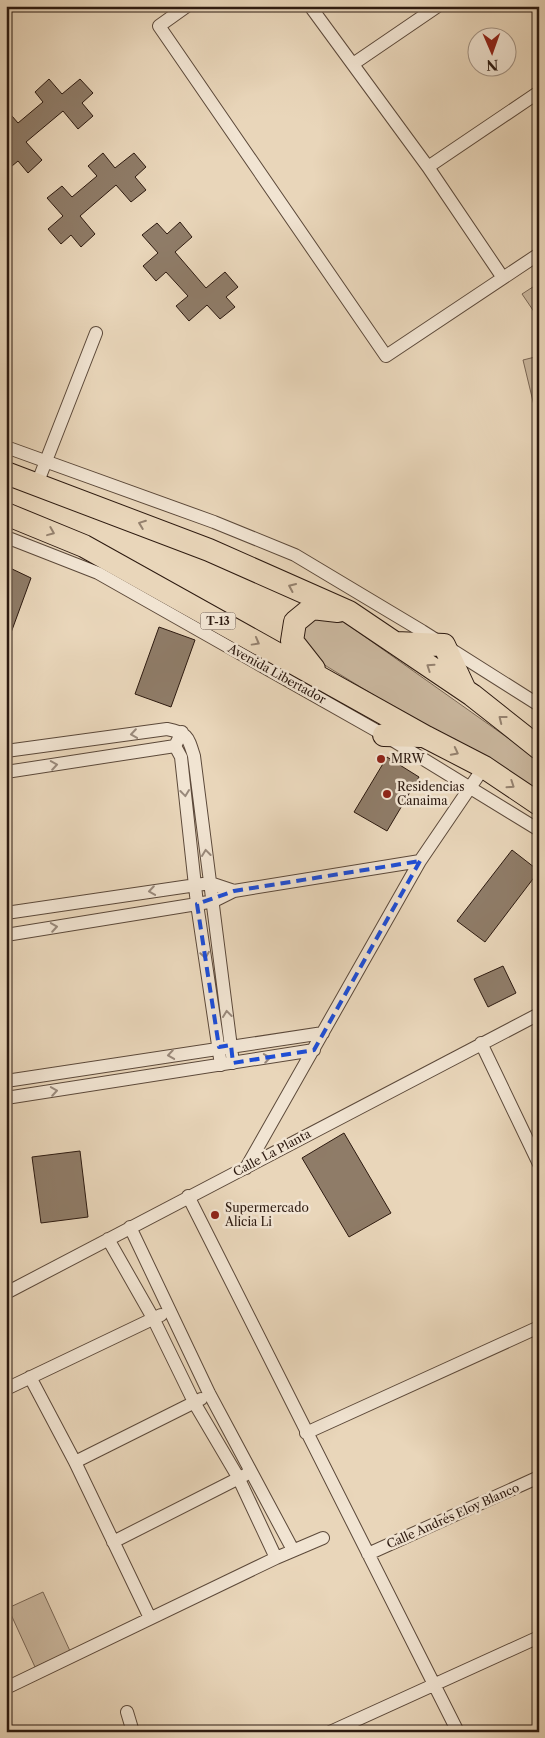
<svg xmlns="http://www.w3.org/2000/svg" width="545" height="1738" viewBox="0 0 545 1738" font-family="'Libre Caslon Text',serif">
<rect width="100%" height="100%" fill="#e9d6ba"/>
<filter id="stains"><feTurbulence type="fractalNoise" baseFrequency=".004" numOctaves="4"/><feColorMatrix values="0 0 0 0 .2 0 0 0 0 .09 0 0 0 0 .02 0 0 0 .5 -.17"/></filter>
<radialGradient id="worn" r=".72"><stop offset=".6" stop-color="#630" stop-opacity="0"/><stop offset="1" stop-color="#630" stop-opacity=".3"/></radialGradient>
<path fill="#c9b69d" stroke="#7b6856" d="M539,283V319L522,294Z
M539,356V422H538L523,360Z
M292,611L330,612L539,760V796L300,650Z
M43,1592L70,1651L35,1667L8,1608Z"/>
<path fill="#8f7c68" stroke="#2d1a10" d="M49,79L62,94L80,79L93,93L82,103L93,116L78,129L63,111L26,142L42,160L28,173L18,161L6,171V109L18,123L43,102L35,92Z
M103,153L115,168L134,153L146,167L135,177L146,190L131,202L116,185L80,216L95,234L81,247L71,235L61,244L48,229L63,216L47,198L62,186L72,197L97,176L88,166Z
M180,222L192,237L175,252L206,288L225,272L238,287L226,297L235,307L220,319L207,305L189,321L176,306L188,296L166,272L156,281L143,266L158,253L142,235L157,223L167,234Z
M10,568L31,578L8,641L6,569Z
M159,627L195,640L171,707L135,694Z
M387,757L419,777L387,831L354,812Z
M512,850L539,871L485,942L457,921Z
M503,966L516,993L488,1007L474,979Z
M344,1133L391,1213L349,1237L302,1158Z
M80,1151L88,1217L41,1223L32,1157Z"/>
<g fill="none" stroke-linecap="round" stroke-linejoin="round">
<defs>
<path id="street" d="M187,6L159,26L386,356L539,254
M310,6L428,167L503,278
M353,64L438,6
M428,167L539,92
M6,447L214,522L295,555L422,631L539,705
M37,484L96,333
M6,537L98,573L384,735L539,830
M182,732L175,746L181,757L197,904L221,1065
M6,751L167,729C188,733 188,737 194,756L233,1063
M6,772L175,746
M6,913L210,883L234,891
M6,935L197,904L214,901L234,891L420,861
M481,1043L539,1164
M6,1081L323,1033
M6,1098L314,1050
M246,1168L420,861L484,767
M188,1196L458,1732
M130,1227L209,1393L293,1550
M108,1239L153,1318L195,1404L238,1477L276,1558
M6,1293L539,1014
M30,1377L75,1462L150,1618
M6,1389L161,1315
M306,1433L539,1327
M75,1462L201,1399
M113,1542L245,1475
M368,1554L539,1477
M6,1688L276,1558L323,1538
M127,1712L133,1732
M330,1732L539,1637"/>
<path id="highway" d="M6,473L209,550L349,612L472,695L539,748
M6,514L84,546L426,737L484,767L539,804
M396,643L444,645L465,690
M314,669L292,641L295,622L312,608L338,611
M384,735L421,736"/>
</defs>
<use href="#street" stroke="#5c493a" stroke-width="14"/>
<use href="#highway" stroke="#2d1a10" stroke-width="24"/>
<use href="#street" stroke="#f1e4d2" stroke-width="12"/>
<use href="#highway" stroke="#e9d6ba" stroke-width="22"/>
</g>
<defs><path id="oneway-chevron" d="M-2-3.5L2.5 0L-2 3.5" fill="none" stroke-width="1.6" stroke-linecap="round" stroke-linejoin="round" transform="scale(1.25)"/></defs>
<g stroke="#94816e">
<use href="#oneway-chevron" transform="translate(142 524) rotate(-159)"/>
<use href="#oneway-chevron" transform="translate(51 532) rotate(22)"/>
<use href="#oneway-chevron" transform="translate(292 587) rotate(-156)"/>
<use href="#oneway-chevron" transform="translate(256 642) rotate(29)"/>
<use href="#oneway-chevron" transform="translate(430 667) rotate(-146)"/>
<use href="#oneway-chevron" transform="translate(502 719) rotate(-142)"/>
<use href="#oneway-chevron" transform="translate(455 752) rotate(27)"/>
<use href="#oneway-chevron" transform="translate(511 785) rotate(34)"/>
</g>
<g stroke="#99897b">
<use href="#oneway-chevron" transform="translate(134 734) rotate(172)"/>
<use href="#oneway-chevron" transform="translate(54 765) rotate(-9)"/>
<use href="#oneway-chevron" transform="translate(185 793) rotate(83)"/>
<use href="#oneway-chevron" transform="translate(206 853) rotate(-97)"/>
<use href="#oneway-chevron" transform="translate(152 891) rotate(172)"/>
<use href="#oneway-chevron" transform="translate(54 927) rotate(-9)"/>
<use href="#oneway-chevron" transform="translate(205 955) rotate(81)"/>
<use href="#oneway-chevron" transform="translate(227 1014) rotate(-97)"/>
<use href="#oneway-chevron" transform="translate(171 1055) rotate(171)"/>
<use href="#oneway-chevron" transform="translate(267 1058) rotate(-9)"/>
<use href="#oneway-chevron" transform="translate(54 1091) rotate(-9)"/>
</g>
<path fill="none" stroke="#1d4ed8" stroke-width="4" stroke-dasharray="10 6" stroke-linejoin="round" d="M420,861L314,1050L233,1063L231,1045L219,1047L197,904L234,891Z"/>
<g fill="#8f2418" stroke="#f1e4d2" stroke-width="2">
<circle cx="381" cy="759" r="5"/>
<circle cx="387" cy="794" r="5"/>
<circle cx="215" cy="1215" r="5"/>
</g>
<g text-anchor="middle" stroke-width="5" stroke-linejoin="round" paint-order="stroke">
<rect fill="#f1e4d2" stroke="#68574a" stroke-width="1" x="200.5" y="612.5" width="35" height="17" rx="4"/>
<g font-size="11" font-weight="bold" fill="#2d1a10">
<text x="218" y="625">T-13</text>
</g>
<g font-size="12" fill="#2d1a10" stroke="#f1e4d2">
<text transform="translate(277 674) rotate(29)" y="4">Avenida Libertador</text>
<text transform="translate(272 1153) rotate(-28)" y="4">Calle La Planta</text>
<text transform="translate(453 1516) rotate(-24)" y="4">Calle Andrés Eloy Blanco</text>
</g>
<g font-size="12" fill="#2d1a10" stroke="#f1e4d2" text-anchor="start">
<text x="391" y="763">MRW</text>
<text x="397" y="791">Residencias<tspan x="397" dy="14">Canaima</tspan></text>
<text x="225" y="1212">Supermercado<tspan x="225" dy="14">Alicia Li</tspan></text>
</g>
</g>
<rect width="545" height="1738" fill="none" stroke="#e9d6ba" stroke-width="25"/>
<rect x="8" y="8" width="530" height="1723" fill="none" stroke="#2d1a10" stroke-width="2.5"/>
<rect x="12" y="12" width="520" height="1713" fill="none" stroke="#2d1a10"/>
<g transform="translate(492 52) rotate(178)"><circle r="24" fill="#f1e4d2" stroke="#a39384"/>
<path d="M0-4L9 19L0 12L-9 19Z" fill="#8f2418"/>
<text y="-8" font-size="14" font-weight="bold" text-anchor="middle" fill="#2d1a10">N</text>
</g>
<rect width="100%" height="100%" filter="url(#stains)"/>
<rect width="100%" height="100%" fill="url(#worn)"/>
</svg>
